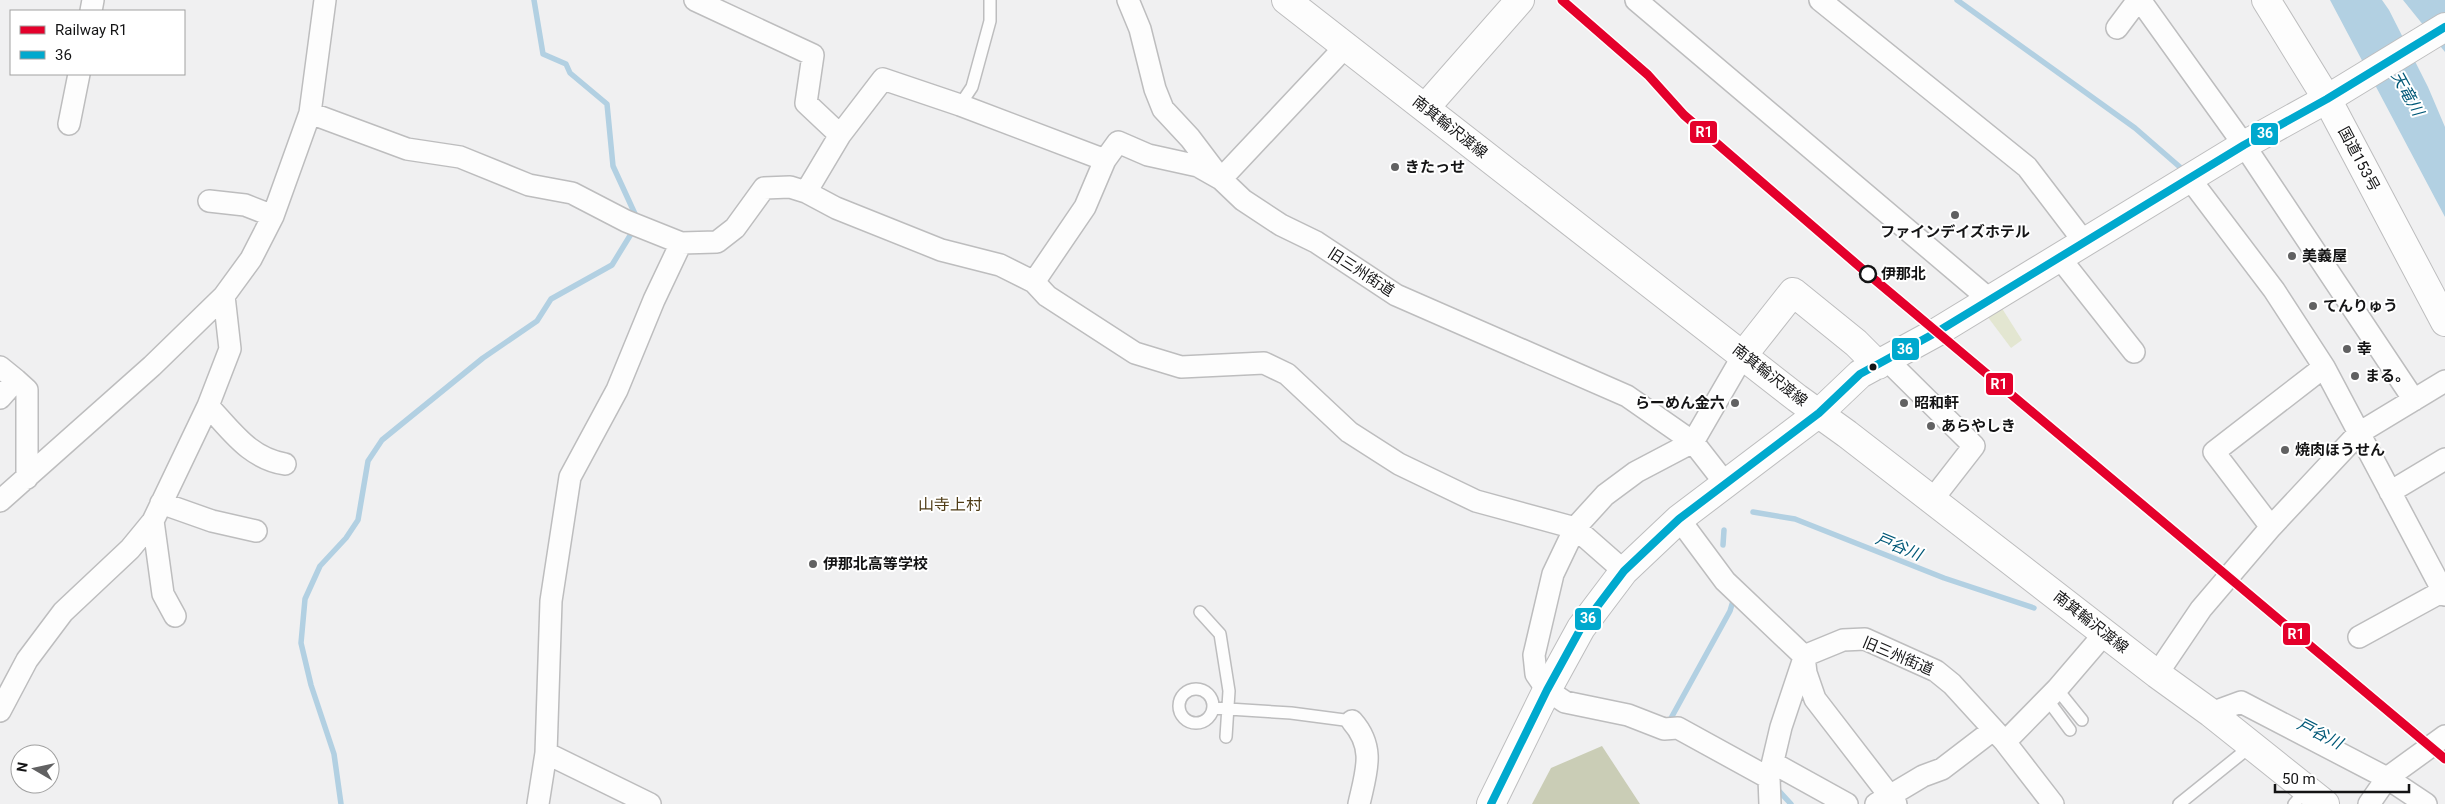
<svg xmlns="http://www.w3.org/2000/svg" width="2445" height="804" viewBox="0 0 2445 804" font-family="Roboto,'Noto Sans JP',sans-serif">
<rect width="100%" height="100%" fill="#f0f0f1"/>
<path fill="#e3e6d1" d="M1998,302L2022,340L2011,348L1984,312Z"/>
<path fill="#cacdb6" d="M1602,746L1640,804H1532L1551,768Z"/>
<path fill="#b2d0e2" d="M2330,0H2382L2389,10L2428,87L2445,127V217Z
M2403,0H2445V52Z"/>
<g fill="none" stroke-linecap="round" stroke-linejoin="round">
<path stroke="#b2d0e2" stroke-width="5.5" d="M534,0L543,54L566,64L570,73L607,104L613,166L635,214
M1957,0L2135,128L2181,168
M1753,512L1795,519L1944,578L2034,608
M1723,545L1724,530
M1671,724L1670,720L1730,611L1733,601
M1780,792L1791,804
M341,804L334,754L311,685L301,643L305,599L320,566L346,538L358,520L368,461L382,440L483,358L537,321L551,299L612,265L631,234"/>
<defs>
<path id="lane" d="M960,105L972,87L990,21V0
M1200,612L1220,634L1229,691L1226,737
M1179 706a17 17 0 1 1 34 0a17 17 0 1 1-34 0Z
M2057,689L2082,720
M2047,699L2070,730
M1213,708L1291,713L1352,721
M2179,804L2251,746
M2294,804L2306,790"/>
<path id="street" d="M695,0L813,55L806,103L840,135
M1128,0L1140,29L1155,89L1163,109L1190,138L1221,179L1243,200L1281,225L1316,242L1396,295L1627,396L1693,442L1725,483
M1636,0L1989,299
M1820,0L2027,167L2085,243
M2140,0L2244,145L2414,400
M91,11L93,0
M2117,28L2138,0
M310,113L407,149L460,157L529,185L572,193L626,221L681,243L717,242L735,228L764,188L790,187L806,192L836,208L941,250L1000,265L1034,282L1047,296L1135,353L1181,367L1264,363L1287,374L1349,432L1399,464L1476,501L1575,528L1624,571
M69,124L79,74
M1105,160L1118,142L1148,155L1198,166L1221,179L1346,46
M2190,179L2274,290L2324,367L2445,595
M806,192L840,135L883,79L960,105L1105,160L1085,207L1034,282
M209,201L245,205L273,216
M2059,257L2134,352
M1744,354L1693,442L1636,472L1605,495L1575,528L1553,574L1534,655L1536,674L1547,690L1565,702L1628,715L1664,729L1678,728L1769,778
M1887,360L1974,446L1932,500
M0,367L16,380
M0,398L16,380L27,390V478
M208,406C232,431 249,458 285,464
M2390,492L2445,459
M0,501L152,366L224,296L251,259L273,216L310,113L325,0
M161,503L212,521L256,531
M1679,519L1725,581L1804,656
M153,521L208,406L230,349L224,296
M2271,527L2214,452L2324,367
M2359,637L2443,591
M1804,656L1843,640L1865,639L1936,671L1952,684L2005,742L2053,804
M1804,656L1806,673L1815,699L1896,804
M2157,674L2201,609L2271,527L2359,433L2445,381
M0,711L27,660L63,612L130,549L153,521L163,594L175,616
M2211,713L2241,702L2387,778L2445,736
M1352,721C1376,748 1366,772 1359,804
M2005,742L2057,689L2105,633
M546,753L650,804
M1773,763L1847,804
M538,804L546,753L551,601L570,477L617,390L654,300L681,243
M1770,804L1769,778L1781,727L1804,658
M1876,804L1923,776L1942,769L1993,730
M2369,804L2387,778L2426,804"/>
<path id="secondary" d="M1286,0L1797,398L1847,434L2157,674L2211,713L2325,804
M1425,108L1520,0
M1744,354L1793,292L1856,343L1878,365
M1491,804L1547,690L1581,628L1624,571L1679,519L1819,413L1860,374L1937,332L2244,145L2327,99L2445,27"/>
<path id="highway" d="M2266,0L2327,99L2445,322"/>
</defs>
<use href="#lane" stroke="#bdbdbe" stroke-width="14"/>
<use href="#street" stroke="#bdbdbe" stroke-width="24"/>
<use href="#secondary" stroke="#bdbdbe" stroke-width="30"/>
<use href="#highway" stroke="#bdbdbe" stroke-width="30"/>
<use href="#lane" stroke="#fdfdfd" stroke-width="11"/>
<use href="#street" stroke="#fdfdfd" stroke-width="21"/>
<use href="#secondary" stroke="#fdfdfd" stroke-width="28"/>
<use href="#highway" stroke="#fdfdfd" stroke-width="28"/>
<defs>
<path id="bus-1" d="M1491,804L1547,690L1581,628L1624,571L1679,519L1819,413L1860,374L1937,332L2244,145L2327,99L2445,27"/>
</defs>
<use href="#bus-1" stroke="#fff" stroke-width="11"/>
<use href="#bus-1" stroke="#00a9ce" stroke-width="8"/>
<defs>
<path id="rail-1" d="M1562,0L1648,75L1684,115L1868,274L2445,759"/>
</defs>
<use href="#rail-1" stroke="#fff" stroke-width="12"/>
<use href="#rail-1" stroke="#e4002b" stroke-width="9"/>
</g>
<g fill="#616162" stroke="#fff" stroke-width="2">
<circle cx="1395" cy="167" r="5"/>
<circle cx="1955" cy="215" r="5"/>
<circle cx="2292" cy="256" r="5"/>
<circle cx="2313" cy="306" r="5"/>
<circle cx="2347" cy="349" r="5"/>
<circle cx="2355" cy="376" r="5"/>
<circle cx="1735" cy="403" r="5"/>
<circle cx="1904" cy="403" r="5"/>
<circle cx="1931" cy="426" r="5"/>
<circle cx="2285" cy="450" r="5"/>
<circle cx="813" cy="564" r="5"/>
</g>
<circle fill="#fff" stroke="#141415" stroke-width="2.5" cx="1868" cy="274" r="8"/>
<circle fill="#141415" stroke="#fff" stroke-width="2" cx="1873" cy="367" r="4.5"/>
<g text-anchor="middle" stroke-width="4" stroke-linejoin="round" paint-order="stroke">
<g font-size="15" fill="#141415" stroke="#fff">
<text transform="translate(1450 127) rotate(38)" y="5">南箕輪沢渡線</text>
<text transform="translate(2359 159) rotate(62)" y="5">国道153号</text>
<text transform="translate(1361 272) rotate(33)" y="5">旧三州街道</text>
<text transform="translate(1770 375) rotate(38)" y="5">南箕輪沢渡線</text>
<text transform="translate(2091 622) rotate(38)" y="5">南箕輪沢渡線</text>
<text transform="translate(1898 656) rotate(23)" y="5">旧三州街道</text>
</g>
<g font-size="15" font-weight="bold" fill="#141415" stroke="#fff" text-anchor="start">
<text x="1405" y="172">きたっせ</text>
<text x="1955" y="237" text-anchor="middle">ファインデイズホテル</text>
<text x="2302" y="261">美義屋</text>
<text x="2323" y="311">てんりゅう</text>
<text x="2357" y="354">幸</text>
<text x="2365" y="381">まる。</text>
<text x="1725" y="408" text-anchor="end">らーめん金六</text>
<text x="1914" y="408">昭和軒</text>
<text x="1941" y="431">あらやしき</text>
<text x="2295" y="455">焼肉ほうせん</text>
<text x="823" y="569">伊那北高等学校</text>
</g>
<g font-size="15" font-weight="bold" fill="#141415" stroke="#fff" text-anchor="start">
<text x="1881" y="279">伊那北</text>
</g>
<g font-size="16" font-style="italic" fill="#005877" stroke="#fff">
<text transform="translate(2408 93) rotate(61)" y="6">天竜川</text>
<text transform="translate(1899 546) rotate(22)" y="6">戸谷川</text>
<text transform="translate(2320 733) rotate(27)" y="6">戸谷川</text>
</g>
<g font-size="16" fill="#4f3c16" stroke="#fff">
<text x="950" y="510">山寺上村</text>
</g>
</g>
<g stroke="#fff" stroke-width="2">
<rect x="1689" y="120" width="29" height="24" rx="5" fill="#e4002b"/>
<rect x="2250" y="122" width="29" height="24" rx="5" fill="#00a9ce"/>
<rect x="1891" y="337" width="29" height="24" rx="5" fill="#00a9ce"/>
<rect x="1985" y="372" width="29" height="24" rx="5" fill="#e4002b"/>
<rect x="1574" y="607" width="28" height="24" rx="5" fill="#00a9ce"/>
<rect x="2282" y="622" width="29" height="24" rx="5" fill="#e4002b"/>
</g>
<g font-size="14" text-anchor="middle" font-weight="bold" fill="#fff">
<text x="1704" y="137">R1</text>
<text x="2265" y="138">36</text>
<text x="1905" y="354">36</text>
<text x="1999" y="389">R1</text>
<text x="1588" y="623">36</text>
<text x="2296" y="639">R1</text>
</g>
<rect x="10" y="10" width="175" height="65" fill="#ffffff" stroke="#a1a1a1"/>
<rect x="20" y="26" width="25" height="8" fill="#e4002b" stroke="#a1a1a1"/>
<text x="55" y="35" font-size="15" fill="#141415">Railway R1</text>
<rect x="20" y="51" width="25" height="8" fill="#00a9ce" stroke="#a1a1a1"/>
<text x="55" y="60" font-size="15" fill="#141415">36</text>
<g transform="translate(35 769) rotate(279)"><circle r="24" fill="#ffffff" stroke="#a1a1a1"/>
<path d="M0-4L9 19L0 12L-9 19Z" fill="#616162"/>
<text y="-8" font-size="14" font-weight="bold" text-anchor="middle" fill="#141415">N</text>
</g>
<path d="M2275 784v8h134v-8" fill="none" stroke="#141415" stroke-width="2.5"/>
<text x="2282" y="784" font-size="15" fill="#141415" stroke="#ffffff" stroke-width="4" paint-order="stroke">50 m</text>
</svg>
